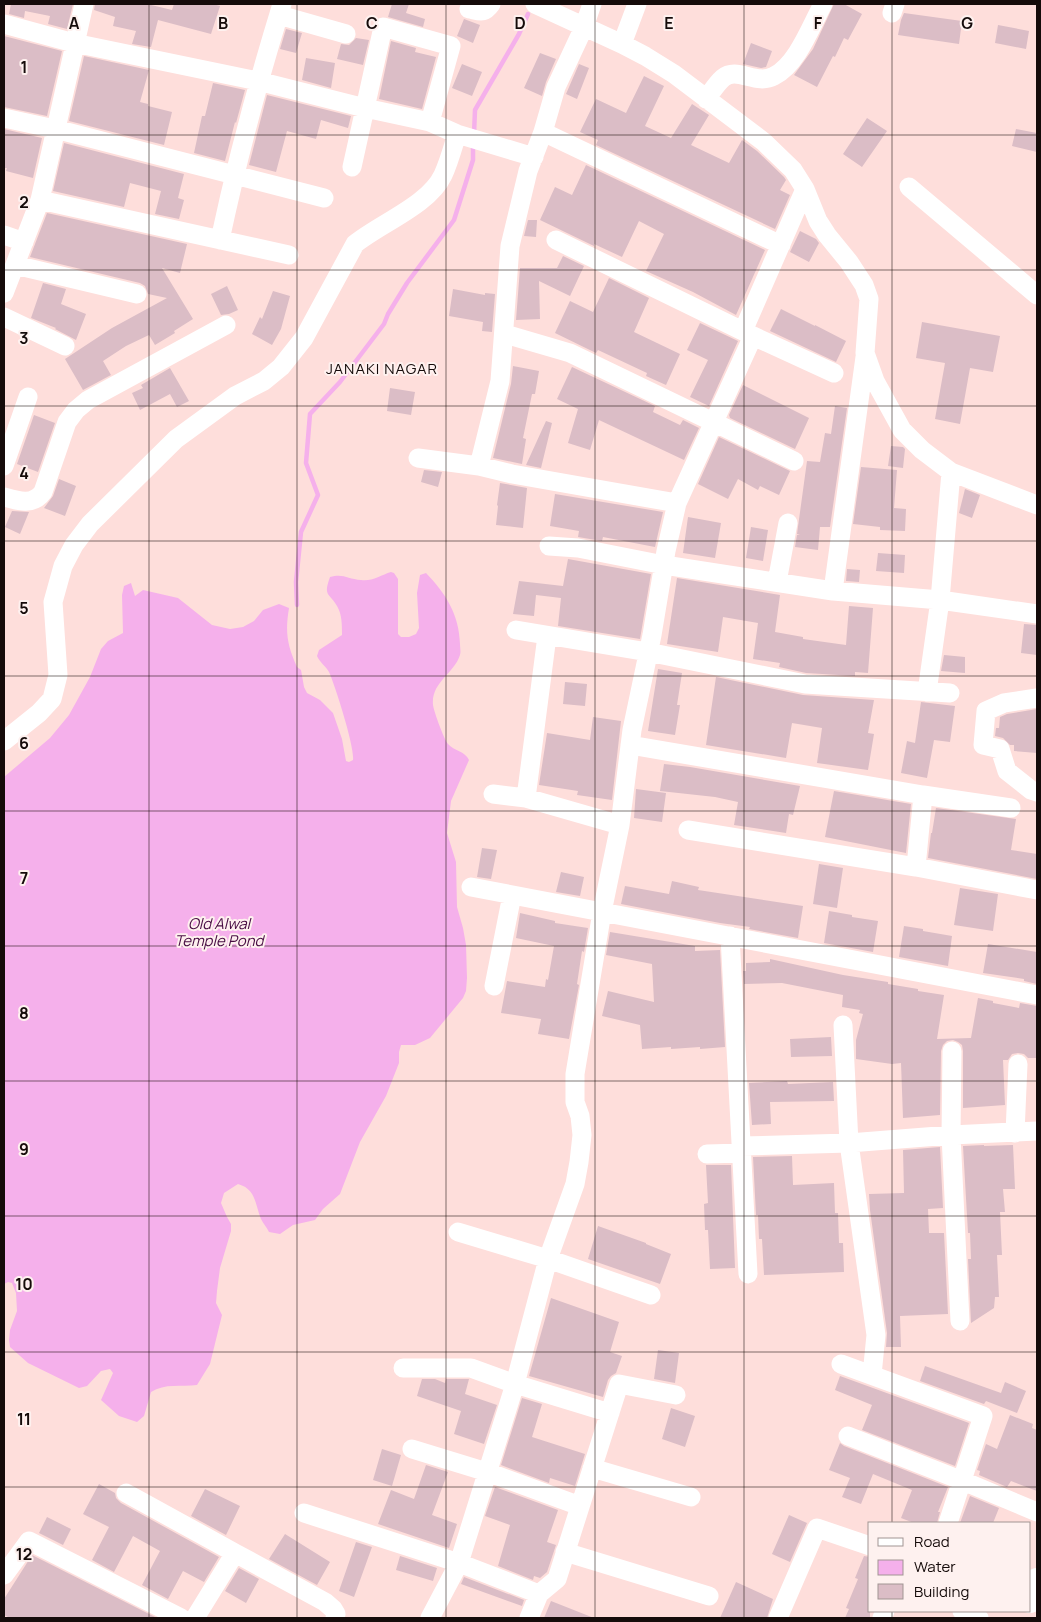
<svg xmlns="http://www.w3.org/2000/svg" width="1041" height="1622" viewBox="0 0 1041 1622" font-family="Manrope,sans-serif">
<rect width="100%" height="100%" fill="#fededb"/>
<path fill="#f5b0eb" d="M391,572L394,573L398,579V634L401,637H409L416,634L419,628L417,593L420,575L426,573C446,594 459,614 460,644C460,647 461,652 460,655C454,674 431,682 433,705C434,712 444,739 448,744C454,751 465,751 469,760L451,801L447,833L456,862L457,907L463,928L466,945L467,978L466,991L463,998L430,1038L415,1045H401L399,1052V1063L386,1096L360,1142L340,1194L323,1209L315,1220L293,1225L280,1234L269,1232C267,1228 263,1223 261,1219C255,1204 256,1189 238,1184L224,1193L221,1203L227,1217L231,1224V1231L220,1268L217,1291L216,1303L222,1315L210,1364L197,1385C181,1387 165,1383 151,1392L144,1416L137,1422L119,1416L101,1400L113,1373L110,1369L101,1371L87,1386L79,1388L28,1363L10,1347L9,1340L10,1330L17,1311L16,1293L12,1283L8,1282L4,1284V777L50,738L69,715L90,677L101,649L108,641L123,633L122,595L124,586L131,583L135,596L143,590L178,598L212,625L230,629L243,627L254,621L263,610L279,604L289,608C285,632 287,645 297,667L301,670L304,687L307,693L320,700L333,713L342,739L346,761L349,762L353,760C355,748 335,685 329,672C326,666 320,663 317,656L319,650L342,635C342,625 342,614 337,606C329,592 323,597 330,577C343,573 348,579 361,580C371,582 381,575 391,572Z"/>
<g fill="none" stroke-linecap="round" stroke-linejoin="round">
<path stroke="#f5b0eb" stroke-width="4.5" d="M474,134L475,110L519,34L528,14
M297,605L296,582L301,532L318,495L306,463L310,414L340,382L384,324L388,314L407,283L454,220L473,160V144"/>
</g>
<path fill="#dbbdc6" d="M11,4H73L67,29L48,24L50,16L25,11L24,18L9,14Z
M95,4H147L172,10L174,4H213L220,6L211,34L158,20L151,47L132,44L136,31L113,26L115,17L94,10Z
M392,4H409L406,13L425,19L423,27L388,17Z
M834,4H844L862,14L848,40L844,38L835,57L833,56L817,87L794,75L813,49Z
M904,13L962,21L959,44L898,35L901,20Z
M464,19L480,25L473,43L457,36Z
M998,25L1029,31L1026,49L995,43Z
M286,29L302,33L296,53L280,49Z
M4,36L62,51L47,116L4,107Z
M356,38L369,40L363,65L337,59L341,44L349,45Z
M391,41L416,48L415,52L436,57L422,109L379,99Z
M751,43L772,51L766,67L761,68L743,64Z
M540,53L556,59L546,82L542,96L524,88Z
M84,56L149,70L140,102L148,104V106L172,112L164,145L69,121Z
M306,58L335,63L331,88L302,80Z
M462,64L482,72L472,96L452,88Z
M579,64L589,68L577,99L566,94Z
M644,76L664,86L645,126L671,138L692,104L709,115L691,145L729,163L742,140L757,151L784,177L786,180L780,190L790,195L775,229L596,145L598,140L580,132L596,99L626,113Z
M213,83L245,90L236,123L235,122L225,161L194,153L202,116H205Z
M267,95L351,116L348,128L321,120L316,139L287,131L276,172L249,165Z
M867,118L887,131L862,167L843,154Z
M4,129L42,138L33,178L6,171L7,168H4Z
M1016,129L1037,133V152L1012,146Z
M64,143L184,174L178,198L184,200L179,219L155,214L161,191L130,183L124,207L53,191Z
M586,165L765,250L736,315L693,292L646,271L664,234L639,221L622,257L594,244V246L540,220L555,187L572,195Z
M47,213L187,244L180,273L162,268L193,319L174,331L175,333L155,345L149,335L126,346L103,361L111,375L83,390L65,359L112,328L167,298L148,294L145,286L140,283L30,257Z
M528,220H537L536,237L524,236Z
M800,231L816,239L819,243L809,262L790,252Z
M563,256L584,266L570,296L539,281L540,319L516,320L520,268H557Z
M609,278L649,298L634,332L680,354L666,385L646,376L647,373L598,350L596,353L555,333L570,301L593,312Z
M43,283L66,289L61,304L86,314L76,340L55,329L56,328L31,318Z
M227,286L238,310L229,314L221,315L211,294Z
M453,289L485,295V293L495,294L492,332L482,331L483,322L449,316Z
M273,291L290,296L281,329L272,345L252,334L260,317L262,319Z
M781,309L815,326V325L846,341L836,362L770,331Z
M922,322L1000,336L993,372L970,368L960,424L935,419L945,363L916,358Z
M700,323L738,341L709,406L690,397L708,360L687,350Z
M513,366L539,371L535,394H532L523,438L526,439L522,464L493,458L511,384Z
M572,367L655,406L653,412L680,425L683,420L699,428L684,460L599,420L590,450L568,443L578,409L557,399Z
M170,368L189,401L177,407L170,394L140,410L132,393L143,388L141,385Z
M743,385L809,418L795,449L730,418L729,415Z
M390,388L415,392L411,415L387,411Z
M835,406L847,408L830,527H820L818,550L795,547L797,535H800L797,534L807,461L820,462L825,433L831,434Z
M34,415L55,423L38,472L17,464Z
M546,421L552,423L541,468L526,465Z
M719,437L790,471L779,495L760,486L758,490L738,479L728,499L698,484Z
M891,446L903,447L905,449L903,468L888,466Z
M861,467L897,470L894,508L906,509L905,531L880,530V527L853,524Z
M424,470L442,472L438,487L421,482Z
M59,479L76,486L65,516L44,508L53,496Z
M500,483L527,488L523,528L496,525L498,506L497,505Z
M965,489L980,495L972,518L959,513Z
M555,494L663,512L655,547L603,537L602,541L578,537L579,531L550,526Z
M12,511L29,512L20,534L5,527Z
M688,517L721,523L715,558L683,553Z
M751,527L768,530L763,561L746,558Z
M878,553L905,555L904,573L876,571Z
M568,559L651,574L640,639L558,626L561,598L536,595L534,616L513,614L519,581L563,586Z
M847,569L860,570L859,582L846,581Z
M677,578L780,595L775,632L803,637V639L846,645L849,606L873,608L868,673L855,672V676L806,673L779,667L780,663L753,659L758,623L723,617L718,652L667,644Z
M1024,624L1037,625V655L1021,653Z
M944,655L965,657V673L941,671Z
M658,669L682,673L677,705H680L675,735L648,731Z
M716,677L803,695L874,700L868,733L874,734L868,770L817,763L822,728L792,723L786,758L706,745Z
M565,682L587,684L585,706L563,704Z
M921,702L955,706L950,742L934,740L927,778L901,773L907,741L915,743Z
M1037,709V753L1014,751V745H1010L1003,738L995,736L996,728H999L1000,717L1007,714Z
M593,717L621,721L612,800L577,795L578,791L539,785L547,733L590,740Z
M664,764L690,767L800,786L793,815L789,814L786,833L734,825L738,802L715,797L660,791Z
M636,789L666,793L662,822L634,818Z
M834,791L911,804L906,853L825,837Z
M936,808L1016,819L1011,850L1037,854V879L928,858L931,833H932Z
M482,848L497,850L491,879L477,877Z
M819,864L843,868L837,908L813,904Z
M561,872L584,877L580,896L556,892Z
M672,881L699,887L698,890L803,906L798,938L749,929L750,927L720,923L621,904L625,886L669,894Z
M960,888L998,894L993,931L954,925Z
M829,911L852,915V917L878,921L873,952L824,943Z
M520,913L555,921V923L588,928L584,952L582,951L577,984L579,985L569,1039L538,1034L541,1019L501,1013L507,981L545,987L546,979L548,980L554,946L516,938Z
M904,926L923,929V931L952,936L948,966L899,957Z
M610,932L695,946V951L720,950L725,1047L700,1049V1047L671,1049V1047L642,1049L640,1025L602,1016L608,991L654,1002L652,964L606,955Z
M988,944L1037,952V984L1024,981V979L983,973Z
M770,959L843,975L888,982V984L918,989V991L944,995L937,1039L971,1038L978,998L993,1001V1003L1019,1008L1020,1003L1037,1006V1058H1028L1024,1054L1018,1053L1012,1054L1008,1060H1003L1005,1105L963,1108V1051L962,1045L958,1042L953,1040L947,1041L943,1045L941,1051L940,1115L903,1118L901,1063L892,1064L856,1059V1040L863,1014L859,1013L860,1010L842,1007L843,995L782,983L744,984L743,971H746V963L770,962Z
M831,1037L832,1056L791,1057L790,1039Z
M787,1081L788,1084L833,1082L834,1101L770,1102L771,1124L752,1125L749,1083Z
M984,1145V1146L1013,1145L1015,1189H1003L1005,1212H1000L1002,1255H997L999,1297H995L994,1308L971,1323L968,1259H971L970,1233H968L963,1146Z
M940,1147L943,1208L928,1209L929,1233H944L948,1314L900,1316L901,1347H886L887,1333L870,1210L869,1194L904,1193L903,1150Z
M792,1156L793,1185L834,1183L835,1213H838L839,1243H843L844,1272L764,1275L762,1239H759L758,1215H756L753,1157Z
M706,1165H731L735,1268L710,1269L708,1230H705L704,1204L708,1203Z
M598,1226L646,1243V1244L671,1254L660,1284L588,1259Z
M551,1298L619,1322L610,1352L622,1356L616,1373L611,1376L608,1380L603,1397L529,1376Z
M658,1350L679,1353L675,1383L654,1379Z
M925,1366L1001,1393L1005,1382L1026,1391L1017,1413L986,1401L984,1404L920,1381Z
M840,1376L969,1423L955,1466L862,1430L872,1405L835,1390Z
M422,1379H435L445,1383L446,1379H469L465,1394L497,1405L484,1444L454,1434L461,1411L417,1396Z
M522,1398L542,1404L532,1437L585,1454L575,1486L550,1478L549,1483L501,1465Z
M671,1408L695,1416L685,1447L662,1439Z
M1010,1415L1033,1424L1032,1428L1037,1430V1491L1011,1481L1007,1487L979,1475L980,1471L977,1470L986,1444L997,1449Z
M840,1443L844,1446L948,1487L938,1512H940L937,1523H914L901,1518L912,1490L873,1474L861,1504L842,1497L850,1478L829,1470Z
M382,1449L401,1455L392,1486L373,1480Z
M426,1465L448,1472L432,1515L457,1524L449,1548L378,1524L391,1490L414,1499Z
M99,1484L115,1493L116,1498L121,1503L219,1557L204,1582L183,1571L168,1599L142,1585L160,1551L133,1536L114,1572L92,1560L109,1527L83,1514Z
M495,1487L558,1510L547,1542L556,1545L547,1572L540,1578L534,1576L533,1580L498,1566L510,1525L485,1516Z
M205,1489L240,1506L226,1535L191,1516Z
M970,1496L999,1508L993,1523H960Z
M789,1515L807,1523L790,1562L772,1554Z
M47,1517L71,1529L63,1545L39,1533Z
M285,1534L330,1562L317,1585L269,1559Z
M356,1542L372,1547L354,1597L339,1591Z
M32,1555L157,1618H10L4,1615V1599Z
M400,1556L437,1568L433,1581L396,1570Z
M864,1556L870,1557V1618H845L849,1609L846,1608L858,1579L855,1578Z
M239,1568L259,1579L246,1603L225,1591Z
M464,1577L524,1600L522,1606L461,1584Z
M736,1582L773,1599L767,1618H720Z
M551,1601L594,1618H544Z"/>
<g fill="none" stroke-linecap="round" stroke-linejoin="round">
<path stroke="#fff" stroke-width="19" d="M535,4L622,44L645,56L674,74L764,142L793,170L805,189L743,331
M592,4L584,27L556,87L543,132L528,171L510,246L500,381L479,466L512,474L677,503
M469,9C480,11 484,14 491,4
M892,13L895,4
M279,15L346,34
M4,24L74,43L258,81L365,108L430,122L457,134L534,157
M622,44L637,4
M706,99C711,93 716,84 723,78C737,66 756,86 774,76C797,65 811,26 823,4
M4,118L55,129L324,198
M543,132L781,245
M352,167L383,27L451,46L430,122
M909,187L1037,295
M805,189L818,221L827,235L849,262L864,285L869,299L865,353L875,381L902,430L922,450L951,472L1037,505
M40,200L289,255
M4,235L24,242
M220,240C237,160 258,82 282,4
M556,240L753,336L834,373
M15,265L137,294
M4,293L40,200L84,4
M4,317L65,346
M505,334L570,353L794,461
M418,458L479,466
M4,466L28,397
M4,497C18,501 33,506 43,492L67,422L76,410L88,400L226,325
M549,546L578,548L664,565L833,591L940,600L1037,614
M777,582L788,523
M833,591L865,357
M516,630L648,652L805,684L950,693
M927,692L940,600L951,472
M1037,698L1004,703L986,711L983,745L1000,749L1007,771L1031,790L1037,792
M4,741L39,713L52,699L58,675L53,602L63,566L74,545L90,524L176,439L235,396L264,381L281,367L304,338L355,244C381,223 429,205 443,175C449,162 453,147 457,134
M630,745L923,795L1011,808
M493,794L526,798L620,825
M526,798L547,636
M688,830L916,867L1037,890
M916,867L923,795
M471,887L1037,995
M730,936L748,1274
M494,986L512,895
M843,1025L849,1143L876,1335L872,1375
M952,1051L951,1135L960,1321
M1015,1133L1018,1064
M742,1146L849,1143L951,1135L1037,1131
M707,1154L742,1153
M458,1232L548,1259L651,1295
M841,1364L983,1416L948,1523
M403,1368H471L515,1384L610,1413
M848,1436L963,1481L1037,1512
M412,1449L487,1472L580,1506
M592,1468L691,1497
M126,1493L235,1553
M304,1513L459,1563L430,1618
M565,1552L709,1596
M4,1575L29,1541L181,1618
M539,1594L459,1563L515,1384L548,1259L575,1184L579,1162L582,1135L580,1116L575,1102V1074L602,912L620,825L632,730L652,635L666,551L677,503L753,336
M962,1611L979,1618
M195,1618L235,1553L325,1602L333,1609L336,1614L335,1618
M529,1618L539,1594L557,1579L619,1384L676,1395
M778,1618L817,1528L870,1546
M882,1618L885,1611"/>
<path stroke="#fff" stroke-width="26" d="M1030,1600L1037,1581"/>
</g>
<path fill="none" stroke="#150b0a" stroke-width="1" stroke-opacity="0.55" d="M149,4V1618M297,4V1618M446,4V1618M595,4V1618M744,4V1618M892,4V1523M4,135H1037M4,270H1037M4,406H1037M4,541H1037M4,676H1037M4,811H1037M4,946H1037M4,1081H1037M4,1216H1037M4,1352H1037M4,1487H1037M892,1611V1618"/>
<g text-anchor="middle" stroke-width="4" stroke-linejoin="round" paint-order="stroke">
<g font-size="15" letter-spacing="1" fill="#150b0a" stroke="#fef1ef">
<text x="382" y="374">JANAKI NAGAR</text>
</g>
<g font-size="15" font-style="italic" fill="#470b42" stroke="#fef1ef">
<text x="219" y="929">Old Alwal<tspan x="219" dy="17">Temple Pond</tspan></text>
</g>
</g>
<g font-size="16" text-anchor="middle" font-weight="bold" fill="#150b0a" stroke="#fef1ef" stroke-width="4" stroke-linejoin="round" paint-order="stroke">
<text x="74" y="29">A</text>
<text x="223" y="29">B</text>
<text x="372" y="29">C</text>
<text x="520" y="29">D</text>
<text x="669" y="29">E</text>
<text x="818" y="29">F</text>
<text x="967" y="29">G</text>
<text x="24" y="73">1</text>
<text x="24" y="208">2</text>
<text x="24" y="344">3</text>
<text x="24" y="479">4</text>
<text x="24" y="614">5</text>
<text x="24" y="749">6</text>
<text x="24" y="884">7</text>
<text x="24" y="1019">8</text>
<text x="24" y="1155">9</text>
<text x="24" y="1290">10</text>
<text x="24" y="1425">11</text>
<text x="24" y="1560">12</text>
</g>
<rect width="1041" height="1622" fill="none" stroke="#150b0a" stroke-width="10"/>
<rect x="868" y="1522" width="162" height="90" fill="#fef1ef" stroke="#a19593"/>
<rect x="878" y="1538" width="25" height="8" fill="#ffffff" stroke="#a19593"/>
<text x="914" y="1547" font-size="15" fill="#150b0a">Road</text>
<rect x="878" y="1560" width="25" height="15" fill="#f5b0eb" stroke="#a19593"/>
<text x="914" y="1572" font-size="15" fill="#150b0a">Water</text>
<rect x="878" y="1584" width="25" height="15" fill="#dbbdc6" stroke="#a19593"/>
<text x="914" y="1597" font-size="15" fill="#150b0a">Building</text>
</svg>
